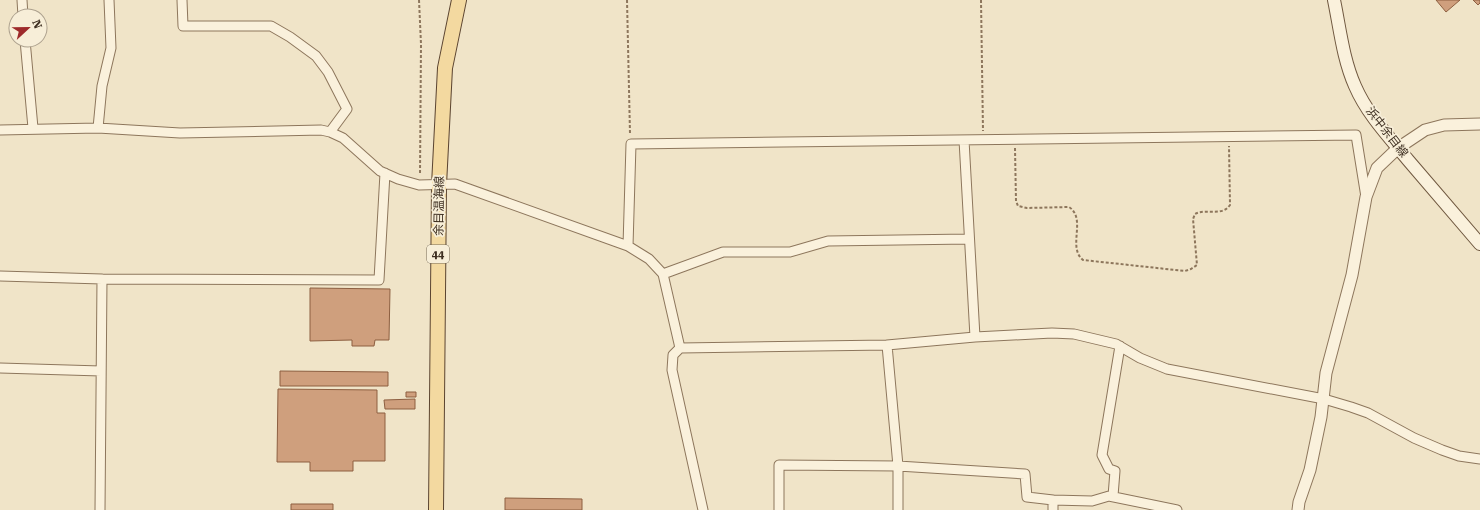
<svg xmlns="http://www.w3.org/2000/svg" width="1480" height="510" viewBox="0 0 1480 510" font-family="'Roboto Serif','Noto Sans JP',serif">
<rect width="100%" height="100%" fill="#f0e4c8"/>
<path fill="#cf9f7d" stroke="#8d5f41" d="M1436,0H1460L1446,12Z
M1473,0H1480V3L1478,5Z
M310,288L390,289L389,340H375L374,346H352V340L310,341Z
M280,371L388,372V386H280Z
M278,389L377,390V413H385V461H353V471H310V462H277Z
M406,392H416V397H406Z
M415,399V409H385L384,400Z
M505,498L582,499V510H505Z
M291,504H333V510H291Z"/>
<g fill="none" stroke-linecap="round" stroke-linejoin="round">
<defs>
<path id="minor" d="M22,0L23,16
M182,0L183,26H271L290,37L316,56L328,72L347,109L330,132
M25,40L33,128
M98,128L102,86L111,48L109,0
M0,130L98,128L180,133L321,130L330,132L343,138L380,171L398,179L419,185L455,184L628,246L649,259L663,274L680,348
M964,140L975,337
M628,246L631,144L1356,135L1366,197
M663,274L723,252H790L828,241L969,239
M0,276L102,279L100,510
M102,279L379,280L385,173
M887,345L898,466V510
M0,368L101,371
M1113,496L1115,471L1109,469L1102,455L1120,346
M1053,500L1092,501L1109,496L1177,510
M703,510L672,370L673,355L680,348L887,345L975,337L1052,333L1074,334L1116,344L1140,358L1167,369L1324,399L1351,407L1368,413L1414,438L1442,450L1459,456L1480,459
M779,510V465L898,466L1025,474L1027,497L1053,500V510"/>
<path id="tertiary" d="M1298,510L1299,502L1310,470L1321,417L1326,373L1352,275L1366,197L1377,168L1398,148L1425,130L1444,125L1480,124"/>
<path id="secondary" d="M1334,0C1340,29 1343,59 1355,86C1367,114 1389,137 1408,160C1432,188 1456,216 1480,244"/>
<path id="primary" d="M436,510L439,185L445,68L459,0"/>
</defs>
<use href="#minor" stroke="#8d765c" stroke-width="11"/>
<use href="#tertiary" stroke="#8d765c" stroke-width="13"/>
<use href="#secondary" stroke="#6f573f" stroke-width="14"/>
<use href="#primary" stroke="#5b4430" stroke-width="16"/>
<path stroke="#8d765c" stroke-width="2" stroke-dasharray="3 2" stroke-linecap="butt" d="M419,0L421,44L420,175
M627,0L630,134
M981,0L983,131
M1015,148L1016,201L1018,206L1027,208L1069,207C1087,219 1067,247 1083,260L1185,271L1191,269L1197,265L1193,219L1195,214C1206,208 1222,217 1230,205L1229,146"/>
<use href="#minor" stroke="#faf1dc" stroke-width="9"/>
<use href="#tertiary" stroke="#faf1dc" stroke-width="11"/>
<use href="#secondary" stroke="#faf1dc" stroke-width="12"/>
<use href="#primary" stroke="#f3d9a0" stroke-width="14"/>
</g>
<g text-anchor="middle" stroke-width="3.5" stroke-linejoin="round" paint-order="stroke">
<rect fill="#f7eed8" stroke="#756857" stroke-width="1" x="427" y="245" width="22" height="18" rx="3"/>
<g font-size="11" font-weight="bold" fill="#3d2e20">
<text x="438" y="258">44</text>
</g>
<g font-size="12" fill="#3d2e20" stroke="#f7eed8">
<text transform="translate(1387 132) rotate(52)" y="4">浜中余目線</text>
<text transform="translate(439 206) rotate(-89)" y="4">余目温海線</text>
</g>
</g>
<g transform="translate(28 28) rotate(68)"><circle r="19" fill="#f7eed8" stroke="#ada18e"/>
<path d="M0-3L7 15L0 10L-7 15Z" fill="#9e2a2b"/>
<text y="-6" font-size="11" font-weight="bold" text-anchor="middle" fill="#3d2e20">N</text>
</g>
</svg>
